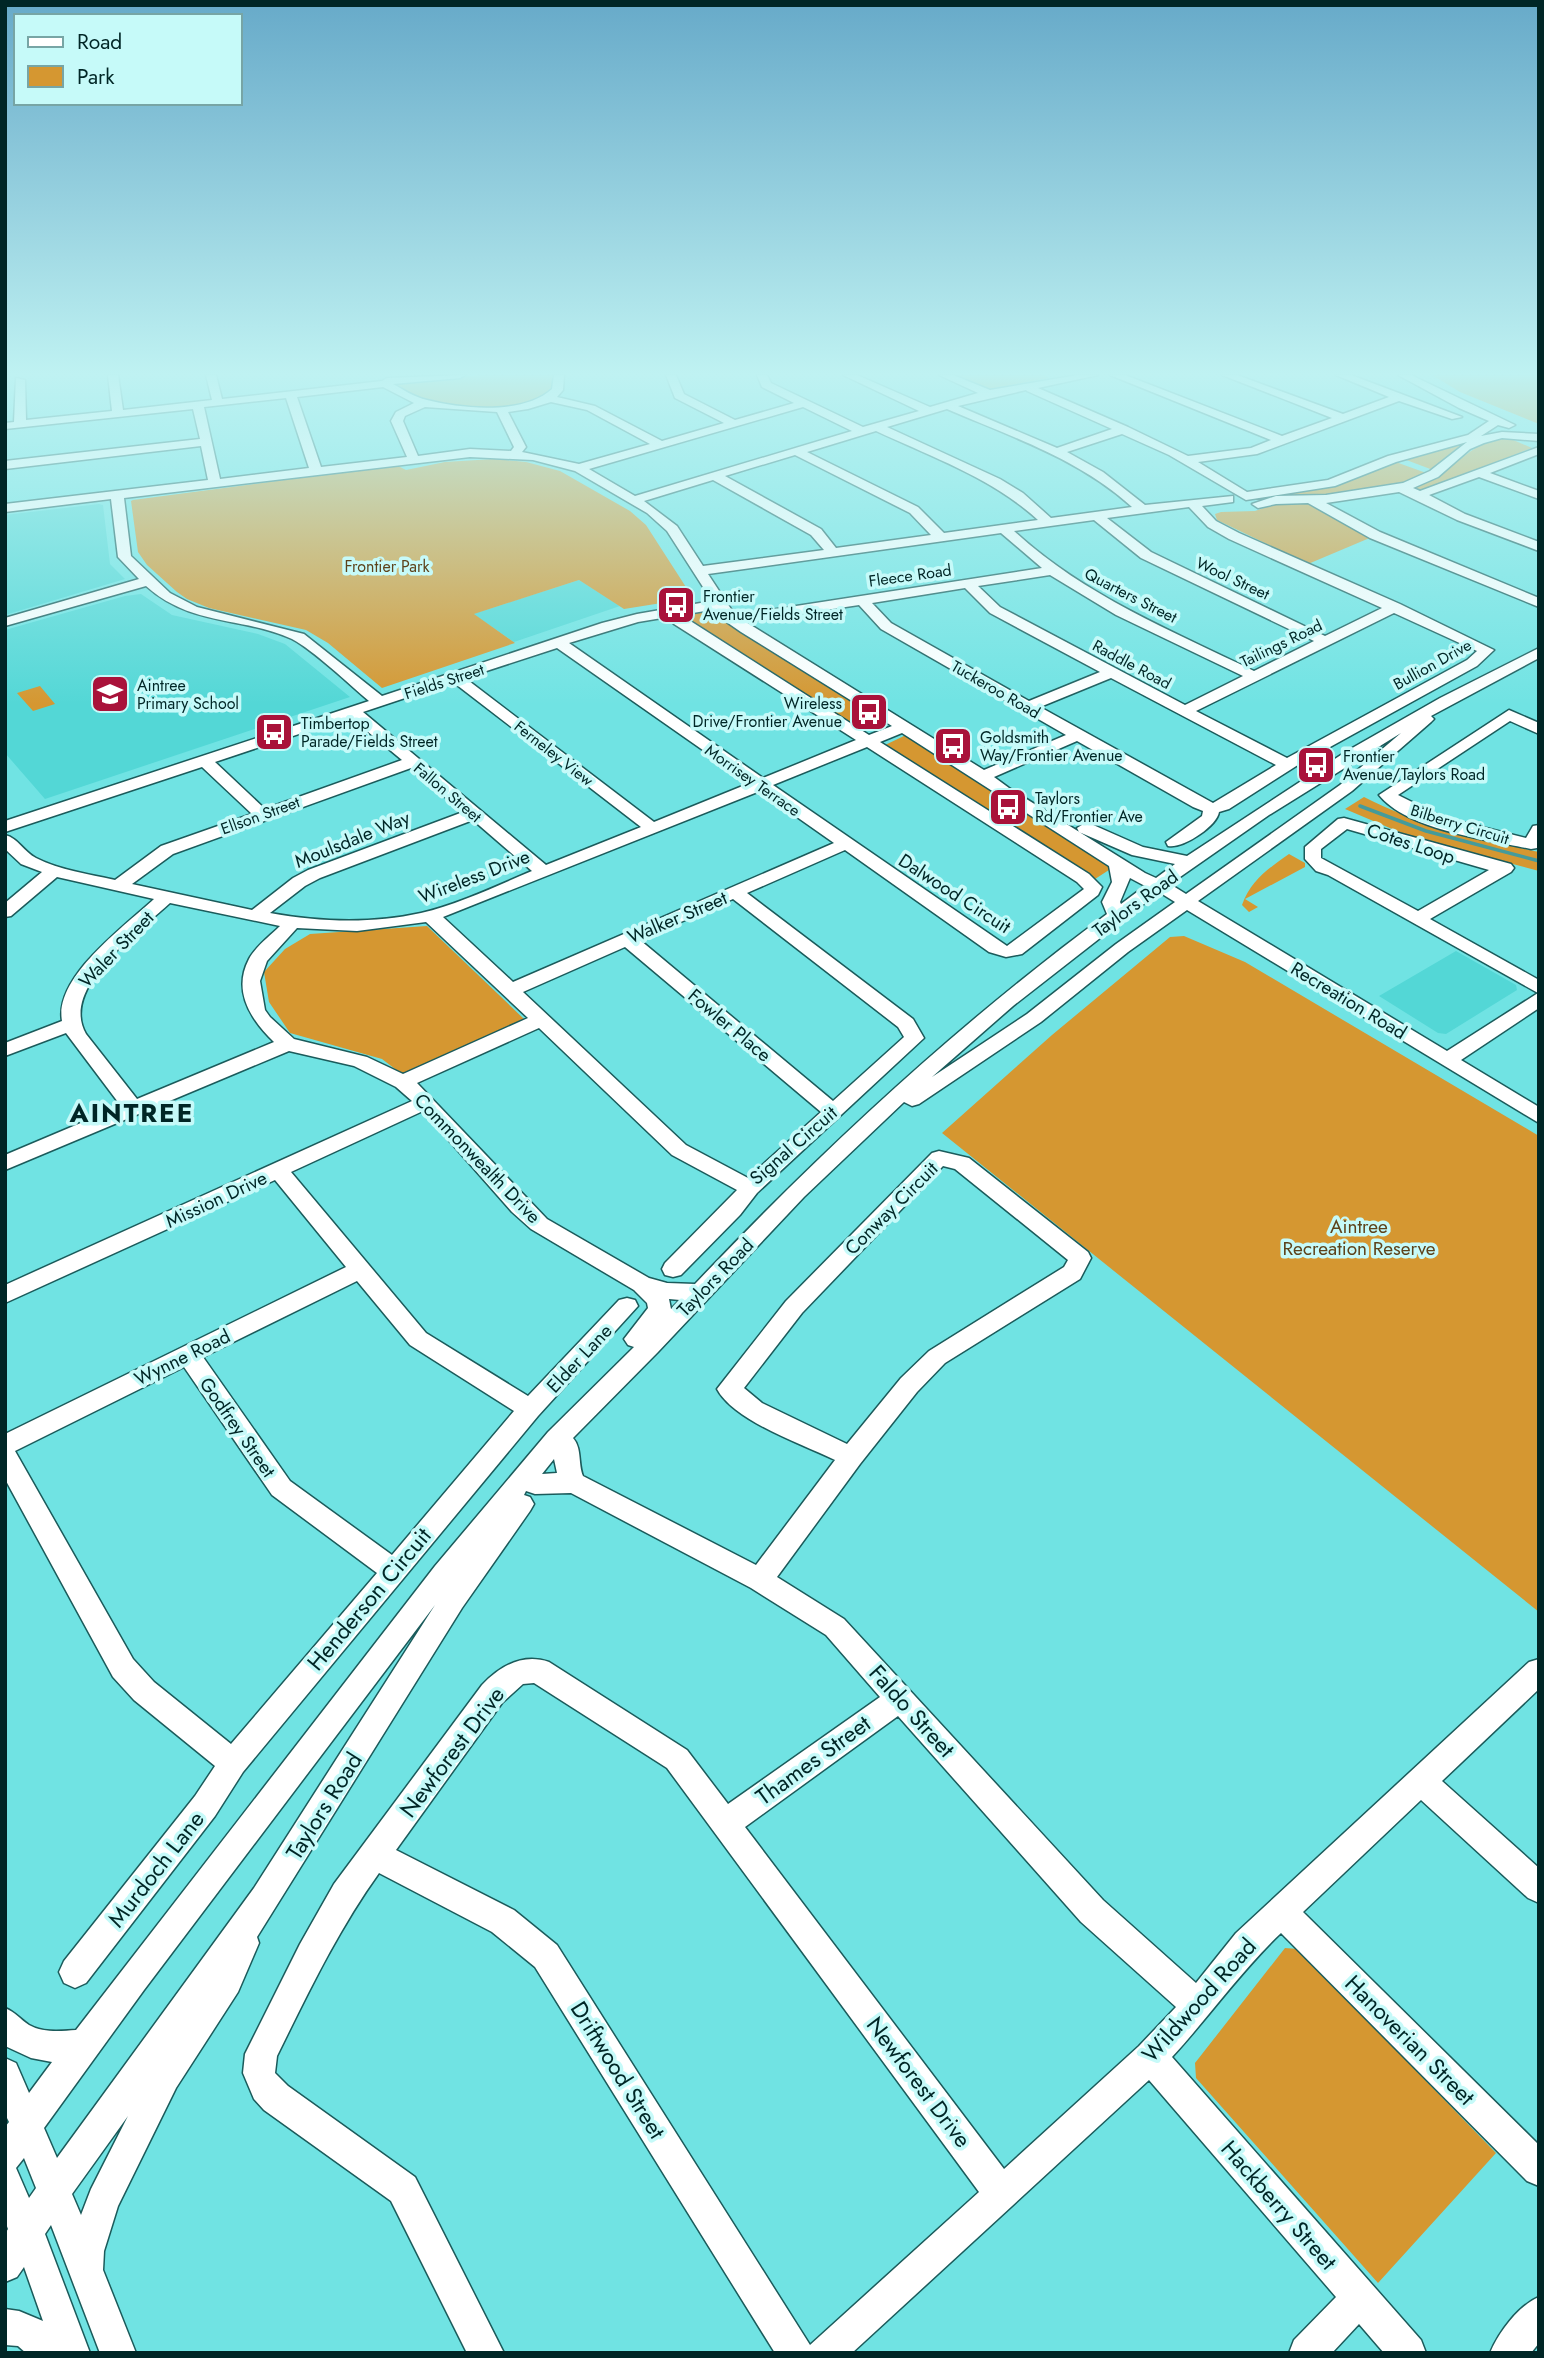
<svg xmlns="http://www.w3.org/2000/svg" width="1544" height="2358" viewBox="0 0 1544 2358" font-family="Jost,sans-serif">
<rect width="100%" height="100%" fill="#70e3e3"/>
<path fill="#53d7d6" d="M99,504L103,505L110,564L125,579L5,615V515Z
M579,580L620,606L514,642L473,614Z
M141,594L172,615L258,634L285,644L350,697L45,799L5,753V630L125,596Z
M1456,951L1516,985L1517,990L1446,1034L1438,1033L1379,996Z"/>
<path fill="#d59731" d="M483,375H554L556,380C534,425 427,411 395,383Z
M949,375H1044L1049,378L984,390Z
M1432,375H1539V424L1460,392Z
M1485,434L1490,435L1433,470L1401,458Z
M1504,436L1532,448L1419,492L1410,487C1423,482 1435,478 1446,470C1468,454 1476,444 1504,436Z
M494,459L526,462L560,471L630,511L646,525L693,598L624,609L579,580L474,614L515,643L382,688L328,643L306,630L209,608L187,599L177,592L147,565L138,552L131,501L133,500L396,465L406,470L445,462Z
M1393,461L1429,474L1382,491L1263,500L1259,497L1315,488Z
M1281,502H1308L1372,537L1308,564L1217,520L1215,514L1221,512L1255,511Z
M716,610L730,625L886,724L860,732L687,622L681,615Z
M40,686L55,704L33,711L17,693Z
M906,735L1112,868L1092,881L883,746Z
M1364,797C1419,825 1479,839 1539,852V871L1411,837L1345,809Z
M1289,854L1305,863V867L1245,899L1258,907L1249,912L1242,905C1251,880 1268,869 1289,854Z
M427,926L524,1019L403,1075L382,1059L290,1033L269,1002L264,972L285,949L310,934Z
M1184,936L1245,962L1539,1136V1612L942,1133L1052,1035L1170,937Z
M1285,1948L1298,1949L1496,2153L1378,2283L1196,2078L1195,2063Z"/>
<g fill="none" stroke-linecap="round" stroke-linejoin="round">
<path stroke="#459b9b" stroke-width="3.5" d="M1360,806L1426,831L1539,861"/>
<defs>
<path id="minor" d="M108,375H118L123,410L212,400L206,375H216L222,399L382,381L387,378L465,375L460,378L393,384C404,390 414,397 427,400C463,409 523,415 552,389L554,375H564L563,390L557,397L595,406L662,441L724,423L675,398L666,375H676L684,394L735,420L794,403L762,387L757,375H767L771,383L863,427L919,411L843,375H857L930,407L978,393L939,375H953L990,390L1078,375H1098L1038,388L1128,427L1188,456L1251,448L1271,440L1110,375H1125L1282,436L1332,418L1222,375H1237L1343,414L1389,397L1336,375H1351L1462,417L1452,419L1399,401L1257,454L1198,462L1247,492L1328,480L1388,456L1468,435L1489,421L1459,408L1398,375H1411L1515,425L1509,428L1498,425L1481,436L1502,432L1539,434V441L1502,438L1484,443L1470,449L1438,477L1413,488L1420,491L1539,447V454L1490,473L1539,491V499L1479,477L1429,495L1465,514L1539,542V551L1457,520L1399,492L1326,503L1380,532L1539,598V607L1370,538L1308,503L1276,504L1258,508L1252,504L1276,496L1326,495L1403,483L1430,471L1467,442L1396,462L1335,486L1246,500L1169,455L1122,434L1067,452L1103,472L1145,505L1233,496V502L1202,506L1216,521L1239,533L1400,604L1494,650L1477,666L1301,763L1229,809L1219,812C1217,826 1183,849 1168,846L1166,842L1202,816L1203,811L1193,807L1077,741L994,777L1009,788L1145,873L1156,878L1175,864L1132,855L1079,832L1077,828L1085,823L1091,824L1143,847L1187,856L1347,751L1440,698L1539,648V658L1431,716L1434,719L1431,722L1352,791L1198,901L1447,1051L1538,993L1328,875L1316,871L1305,859V847L1338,819L1344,818L1511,864L1514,868L1511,872L1430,919L1539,980V1008L1461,1060L1539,1107V1123L1187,910L1128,952L1041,1022L919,1104L912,1106L904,1102L804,1197L658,1352L573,1438C582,1448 578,1464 583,1476L756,1565L835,1460C802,1444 734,1421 717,1389L786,1301L932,1153L939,1151L969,1158L1088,1252L1091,1258L1080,1279L945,1363L917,1392L860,1464L777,1577L844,1619L1103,1900L1196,1983L1236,1933L1529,1662L1539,1659V1689L1442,1781L1539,1868V1903L1528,1898L1421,1800L1303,1912L1539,2145V2186L1527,2181L1281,1933C1241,1971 1209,2017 1172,2057L1421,2340L1426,2353H1384L1359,2324L1332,2353H1289L1294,2340L1336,2297L1149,2080L852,2353H775L535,1967L492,1932L379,1873C338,1930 308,1993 277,2056L275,2073L288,2086L415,2177L504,2353H467L391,2201L264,2110L254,2099L243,2073L245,2054L300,1944L334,1884L482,1685C500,1666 523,1653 549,1662L687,1750L728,1804L880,1697L826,1635L751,1588L571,1493L535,1494L526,1491L524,1495L530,1497L534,1504L530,1511L462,1608L257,1937L259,1943L238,1992L176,2088L118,2206L104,2251L103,2270L136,2353H100L51,2225L45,2234L90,2353H26L18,2346L5,2345V2309L19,2311L43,2321L24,2267L17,2277L5,2282V2234L8,2229L5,2221V2127L9,2122L5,2114V2058L16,2063L29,2093L52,2062L31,2058L5,2046V2008C15,2012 20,2019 29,2025C43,2033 61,2031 76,2030L435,1566L548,1432L634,1347L628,1345L624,1339L648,1308L647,1303L634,1290L531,1229L512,1212L423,1111L291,1172L426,1333L528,1396L619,1300L627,1298L635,1300L638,1306L538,1416L243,1772L215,1816L86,1983L75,1988L64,1983L59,1972L64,1961L195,1796L215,1766L134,1700L113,1677L5,1479V1434L346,1267L275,1180L5,1303V1285L412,1101L396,1087L354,1066L289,1051L5,1170V1155L121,1106L66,1033L5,1056V1043L62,1021C54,977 125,926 154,899L57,877L11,916L5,917V903L42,872L21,864L5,849V835C18,838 24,852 36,858C60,870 88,874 115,880L161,846L252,814L202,767L5,832V821L369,701C350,685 312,649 292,639C241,616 192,627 146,586L5,626V618L139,579L118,557L111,499L5,512V504L208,480L201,446L5,469V461L200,439L193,409L5,429V423L14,422L16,378L25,380L26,420L112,411ZM383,387L414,403L396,412L391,421L407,457L321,467L297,397ZM1026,390L1027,391L1112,429L1057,448L958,406ZM286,398L309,468L220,479L204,407ZM551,402L587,410L650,444L579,464L522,452L526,447L508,412L528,409ZM425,407L497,412L514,447L511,451L470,449L418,456L403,421L405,416ZM803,407L852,431L635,496L589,469ZM947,409C1012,437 1079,459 1132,507L1051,518L1023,493L1000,479L887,427ZM876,431C932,457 992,478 1038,520L944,533L918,507L807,452ZM795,455L910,513L931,535L836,548L821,529L725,476ZM470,457L533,460L575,471L647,513L667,531L712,601L637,614L602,623L382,696L304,634L197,607L170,593L131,556L124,498ZM713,480L811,535L824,550L703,566L677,526L644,501ZM1189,507L1208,527L1229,539L1382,608L1325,636L1151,552L1107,518ZM1094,520L1141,558L1314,641L1254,671C1170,630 1083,595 1014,531ZM1001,533L1042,568L738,615L731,609L708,574ZM1050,575L1116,615L1243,676L1185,705L1000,607L978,586ZM965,588L990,613L1100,672L1029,701L891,623L872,603ZM859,605L881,629L1066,735L984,770L746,622ZM717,609L728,623L741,632L892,726L869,735L681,615ZM1394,613L1477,651L1467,660L1287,758L1196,711ZM668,617L674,624L856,740L763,778L569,643L638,622ZM557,648L750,783L654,822L465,678ZM1111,678L1276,765L1213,803L1040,707ZM453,682L641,827L546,865L363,712ZM350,717L402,760L265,809L215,762ZM902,733L1109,866L1112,882L1102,902L1107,914C958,1024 822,1150 695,1284L667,1283L649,1278L547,1219L417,1083L539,1028L672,1155L737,1190L665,1263L662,1269L665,1275L673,1277L681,1275L740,1215L757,1193L924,1038L913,1019L747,893L845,850L989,952L1006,957L1022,954L1098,895L1102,887L1089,874L880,742ZM1401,733L1340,785L1186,894L1170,884L1269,815ZM867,747L1077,882L1084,889L1007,946L773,785ZM411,768L463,812L308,870L293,878L252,910L132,884L173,854ZM760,791L834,843L513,982L443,917ZM473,820L532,871C496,886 459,904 421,913C371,924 320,922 270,913L305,886L320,878ZM1347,829L1489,870L1418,911L1321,858V849ZM1130,878L1145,886L1121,904L1120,902ZM1159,892L1175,902L1116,944L1027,1014L932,1077L1013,1006ZM733,899L898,1027L904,1037L833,1101L640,940ZM170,903L280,926C270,936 256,946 249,959C232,991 251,1020 274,1042L137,1099L86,1034C59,987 140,931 170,903ZM426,922L528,1018L403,1074L367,1057L294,1039L270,1017L265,1010L260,981L267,961L297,928L357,931ZM625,947L821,1112L748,1178L686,1145L523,992ZM943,1166L955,1169L1068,1260L1064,1267L929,1351L901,1378L847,1444L762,1403L744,1388L802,1313ZM357,1281L410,1345L514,1411L392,1555L290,1481L203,1357ZM669,1299L680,1300L671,1309ZM184,1367L272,1495L377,1573L231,1744L154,1682L133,1659L15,1451ZM554,1459L557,1473L542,1474ZM435,1605L254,1888L57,2158L44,2128L144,1990ZM534,1683L667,1768L979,2192L810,2345L557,1945L514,1910L396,1850L502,1703L523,1684ZM898,1716L1081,1922L1176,2007L1139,2046L1004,2169L745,1827ZM128,2116L91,2189L81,2215L72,2194ZM24,2158L36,2188L29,2198L16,2168Z
M1509,710L1539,723V734L1510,721L1398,795L1442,817L1526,838L1533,826L1539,825L1537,848L1531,849C1489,840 1407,830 1379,795Z
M1539,2297V2343L1531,2353H1490C1499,2332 1518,2306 1539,2297Z"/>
</defs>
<use href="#minor" stroke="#1b5b5b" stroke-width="3"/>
<use href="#minor" fill="#fff" fill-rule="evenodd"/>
</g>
<linearGradient id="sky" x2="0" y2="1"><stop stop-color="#67aac9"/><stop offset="0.53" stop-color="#bff2f2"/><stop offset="1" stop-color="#bff2f2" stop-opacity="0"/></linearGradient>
<rect width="1544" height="705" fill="url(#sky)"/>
<defs>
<symbol id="bus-square" viewBox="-11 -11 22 22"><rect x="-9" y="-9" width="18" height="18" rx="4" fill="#a9123a" stroke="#c6faf9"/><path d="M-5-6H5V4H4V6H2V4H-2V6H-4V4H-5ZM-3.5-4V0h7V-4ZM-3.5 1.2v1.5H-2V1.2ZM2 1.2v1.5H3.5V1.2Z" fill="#fff"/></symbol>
<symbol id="school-square" viewBox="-11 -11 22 22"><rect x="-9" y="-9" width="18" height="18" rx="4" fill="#a9123a" stroke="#c6faf9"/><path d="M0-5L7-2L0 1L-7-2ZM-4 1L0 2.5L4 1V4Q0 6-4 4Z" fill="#fff"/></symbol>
</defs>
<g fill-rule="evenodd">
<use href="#bus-square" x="654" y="583" width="44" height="44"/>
<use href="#school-square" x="88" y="672" width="44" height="44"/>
<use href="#bus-square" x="847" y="690" width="44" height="44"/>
<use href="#bus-square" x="252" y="710" width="44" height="44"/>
<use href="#bus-square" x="931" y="724" width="44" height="44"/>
<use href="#bus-square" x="1294" y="743" width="44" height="44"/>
<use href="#bus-square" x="986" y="785" width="44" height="44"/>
</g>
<g text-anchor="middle" stroke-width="7" stroke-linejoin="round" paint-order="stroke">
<g font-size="16" fill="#5d421a" stroke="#c6faf9">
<text x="387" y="572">Frontier Park</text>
</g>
<g font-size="16" fill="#002626" stroke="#c6faf9">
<text transform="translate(910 575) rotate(-8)" y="6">Fleece Road</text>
<text transform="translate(1233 578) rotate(25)" y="6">Wool Street</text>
<text transform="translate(1131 595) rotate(27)" y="6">Quarters Street</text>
<text transform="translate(1281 643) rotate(-26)" y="6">Tailings Road</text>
<text transform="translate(1132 664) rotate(28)" y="6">Raddle Road</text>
<text transform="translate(1432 664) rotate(-29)" y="6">Bullion Drive</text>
<text transform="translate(444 681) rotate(-18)" y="6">Fields Street</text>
<text transform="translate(996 689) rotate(30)" y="6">Tuckeroo Road</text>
<text transform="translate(554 753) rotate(38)" y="6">Ferneley View</text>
<text transform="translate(753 780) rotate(35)" y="6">Morrisey Terrace</text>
<text transform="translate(448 792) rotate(40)" y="6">Fallon Street</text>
<text transform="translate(260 815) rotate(-20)" y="6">Ellson Street</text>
<text transform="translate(1460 824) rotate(17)" y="6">Bilberry Circuit</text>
</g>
<g font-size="16" fill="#002626" stroke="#c6faf9" text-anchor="start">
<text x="703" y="602">Frontier<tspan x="703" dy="18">Avenue/Fields Street</tspan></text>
<text x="137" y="691">Aintree<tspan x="137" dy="18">Primary School</tspan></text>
<text x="842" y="709" text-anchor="end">Wireless<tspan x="842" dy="18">Drive/Frontier Avenue</tspan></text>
<text x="301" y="729">Timbertop<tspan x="301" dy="18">Parade/Fields Street</tspan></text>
<text x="980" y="743">Goldsmith<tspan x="980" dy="18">Way/Frontier Avenue</tspan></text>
<text x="1343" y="762">Frontier<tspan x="1343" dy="18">Avenue/Taylors Road</tspan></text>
<text x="1035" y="804">Taylors<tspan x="1035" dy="18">Rd/Frontier Ave</tspan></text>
</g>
<g font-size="19" fill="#002626" stroke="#c6faf9">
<text transform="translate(352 839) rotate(-22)" y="7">Moulsdale Way</text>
<text transform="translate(1411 843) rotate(18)" y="7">Cotes Loop</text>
<text transform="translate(474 876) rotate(-21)" y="7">Wireless Drive</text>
<text transform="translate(955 893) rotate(33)" y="7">Dalwood Circuit</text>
<text transform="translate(1135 903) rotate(-36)" y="7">Taylors Road</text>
<text transform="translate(677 917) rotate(-23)" y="7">Walker Street</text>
<text transform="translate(116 949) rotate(-46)" y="7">Waler Street</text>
<text transform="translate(1349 1000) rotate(31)" y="7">Recreation Road</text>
<text transform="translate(730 1025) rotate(40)" y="7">Fowler Place</text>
<text transform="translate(793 1145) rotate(-41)" y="7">Signal Circuit</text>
<text transform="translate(478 1158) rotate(46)" y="7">Commonwealth Drive</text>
<text transform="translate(216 1199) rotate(-25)" y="7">Mission Drive</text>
<text transform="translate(891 1208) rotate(-45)" y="7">Conway Circuit</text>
<text transform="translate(715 1277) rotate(-46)" y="7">Taylors Road</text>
<text transform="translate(182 1357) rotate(-26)" y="7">Wynne Road</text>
<text transform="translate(579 1358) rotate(-47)" y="7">Elder Lane</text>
<text transform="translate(238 1427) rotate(55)" y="7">Godfrey Street</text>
</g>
<g font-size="19" fill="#5d421a" stroke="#c6faf9">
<text x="1359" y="1233">Aintree<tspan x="1359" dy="22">Recreation Reserve</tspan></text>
</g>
<g font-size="23" fill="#002626" stroke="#c6faf9">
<text transform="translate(369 1599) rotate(-50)" y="8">Henderson Circuit</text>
<text transform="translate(912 1711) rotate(48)" y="8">Faldo Street</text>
<text transform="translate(452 1752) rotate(-53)" y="8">Newforest Drive</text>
<text transform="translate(813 1760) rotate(-36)" y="8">Thames Street</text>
<text transform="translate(324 1806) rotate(-58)" y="8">Taylors Road</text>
<text transform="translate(156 1869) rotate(-52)" y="8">Murdoch Lane</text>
<text transform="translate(1199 2000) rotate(-48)" y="8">Wildwood Road</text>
<text transform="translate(1410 2040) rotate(45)" y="8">Hanoverian Street</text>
<text transform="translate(618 2070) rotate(58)" y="8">Driftwood Street</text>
<text transform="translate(919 2082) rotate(53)" y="8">Newforest Drive</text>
<text transform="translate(1279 2205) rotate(49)" y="8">Hackberry Street</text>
</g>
<g font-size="26" font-weight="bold" letter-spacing="2" fill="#002626" stroke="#c6faf9">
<text x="132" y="1122">AINTREE</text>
</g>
</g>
<rect width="1544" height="2358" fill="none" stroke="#002626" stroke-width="14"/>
<rect x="14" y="14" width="228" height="91" fill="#c6faf9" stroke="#77a5a5" stroke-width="2"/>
<rect x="28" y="37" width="35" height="10" fill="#ffffff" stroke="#77a5a5" stroke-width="2"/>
<text x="77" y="49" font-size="21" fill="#002626">Road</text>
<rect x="28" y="66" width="35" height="21" fill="#d59731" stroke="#77a5a5" stroke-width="2"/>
<text x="77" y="84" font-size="21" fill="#002626">Park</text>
</svg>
